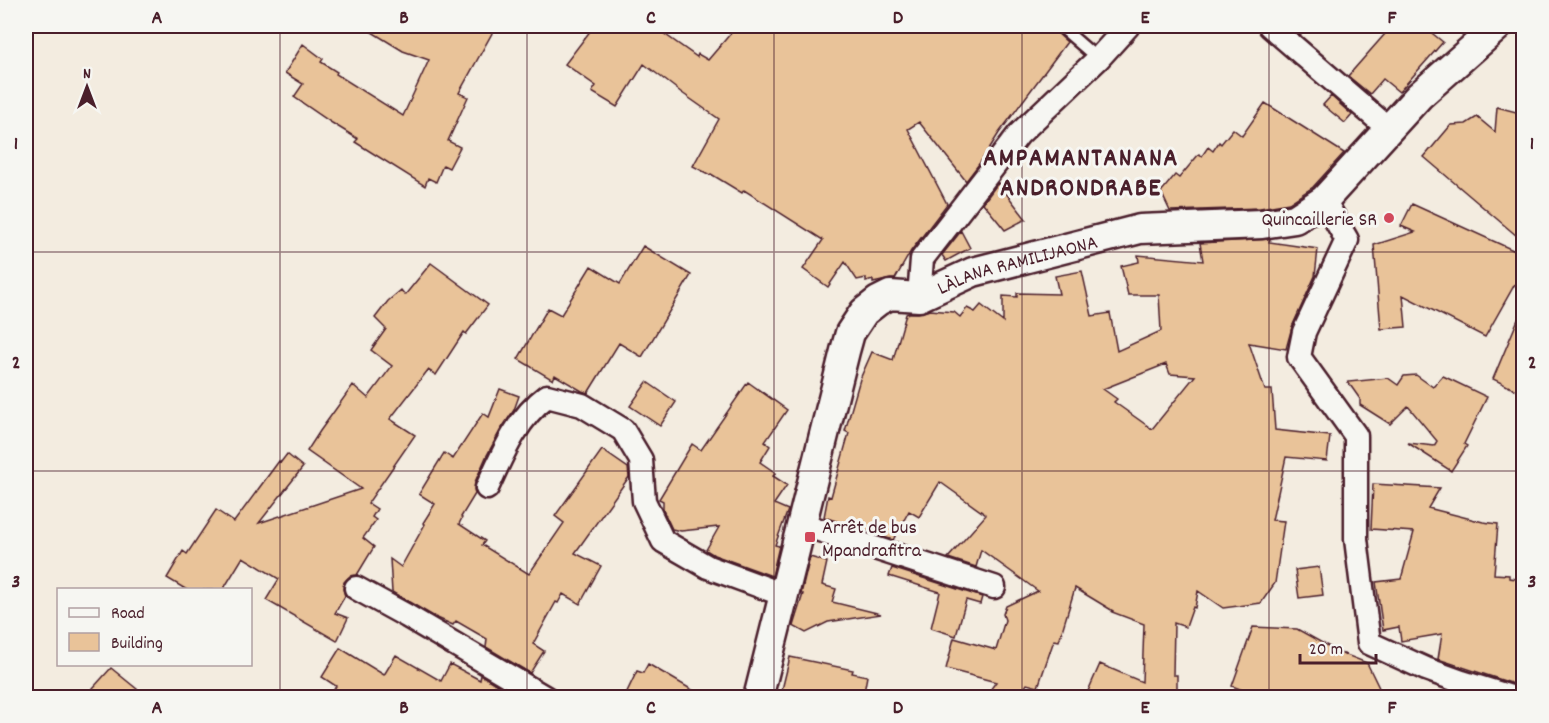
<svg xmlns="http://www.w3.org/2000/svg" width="1549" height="723" viewBox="0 0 1549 723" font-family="Dekko,sans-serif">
<rect width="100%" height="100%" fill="#f3ece0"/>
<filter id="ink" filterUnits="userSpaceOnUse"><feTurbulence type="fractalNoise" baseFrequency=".0167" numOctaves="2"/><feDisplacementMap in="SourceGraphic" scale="12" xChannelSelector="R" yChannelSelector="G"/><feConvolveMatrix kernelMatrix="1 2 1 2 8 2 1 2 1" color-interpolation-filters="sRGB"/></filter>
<g filter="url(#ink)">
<path fill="#e9c399" stroke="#4a1f2b" stroke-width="1.5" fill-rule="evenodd" d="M362,26H496L459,93L468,97L448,141L460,147L449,168L443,165L436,182L428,178L425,186L355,142L358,139L332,123L294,97L303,84L285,73L303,44L323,59L321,62L337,72L336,74L403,116L429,60L403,51Z
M594,26H653L697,57L698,54L708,60L737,26H1053L1055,31L1067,42L999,133L982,160L966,181L919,122L908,129L947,204L911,251L895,279H891L873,283V280L866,282V278L857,280L845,262L828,287L803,269L823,240L744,190L742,193L711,174L710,175L693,166L719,119L682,93L644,64L617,107L592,92L596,86L565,64Z
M1392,26H1423L1443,42L1399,92L1383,79L1370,94L1348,76Z
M1331,96L1352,115L1345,123L1323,105Z
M1265,103L1344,153L1313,187L1289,203L1260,208L1170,211L1161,192L1175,175L1179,178L1199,154L1202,156L1208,147L1213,151L1219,142L1221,144L1233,129L1242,136Z
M1497,107L1524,114V242L1424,157L1451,125L1466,124L1477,117L1495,132Z
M998,183L1026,219L1005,230L983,203Z
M1412,204L1524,255V287L1515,284L1485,337L1403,295L1406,327L1381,329L1374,245L1415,232L1401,226Z
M961,231L970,248L946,261L942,255Z
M1270,239L1269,242L1318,249L1315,276L1292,327L1286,349L1249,343L1265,390H1272L1275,430L1330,436L1327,461L1286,457L1272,520L1284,521L1275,583L1261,603L1223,608L1198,591L1195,608L1193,607L1186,627L1174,623L1173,675H1177V696H1173L1177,698H1085L1100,664L1142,682L1144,624L1112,612L1113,611L1075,588L1059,641L1054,640L1038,687L1027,684L1017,698H984L996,682L946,669L954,638L996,650L1005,620L1003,614L1006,606L1038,591L981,550L976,567L948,558L986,515L940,482L919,517L909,511L893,540L824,517L828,496L831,497L849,433L845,431L860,379L872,352L893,360L906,314L909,313H918L930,310L954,312L960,317L967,308L975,312L981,305L1003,322V296L1017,297V293L1059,294L1055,276L1082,271L1092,316L1110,313L1117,351L1161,331L1159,295H1128L1121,266L1139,262L1138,255L1203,261L1200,243ZM1166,364L1170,374L1195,376L1152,429L1114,402L1117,399L1103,389Z
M643,246L691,275L642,357L619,343L588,393L582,391L555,375L553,380L518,359L548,308L561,315L591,266L620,284Z
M431,263L488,305L466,334L464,332L436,375L428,370L390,419L415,435L368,503L377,509L372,517L376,520L363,538L374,547L357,575L350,576L344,582L343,589L345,596L335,613L348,618L337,641L266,600L279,579L243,557L223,590H187L167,578L183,551L187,554L216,510L234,522L279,461L281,462L287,454L303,467L259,523L361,489L307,451L320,431L353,385L368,398L392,366L371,350L386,329L375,318L388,301L401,290L405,295Z
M1524,305V394L1493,379Z
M1416,375L1433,387L1443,376L1487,397L1464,444L1467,446L1451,471L1408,443L1434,446L1437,441L1408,406L1390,424L1360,405V399L1348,382L1388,378L1398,385L1404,376Z
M647,382L676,402L660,426L630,406Z
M748,382L787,410L765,442L770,446L760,462L776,473L773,476L787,485L774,504L788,510L775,545L779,546L772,576L714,555L706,550L719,527L681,531L672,529L663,510V501L659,499L692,444L701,450Z
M500,389L519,396L514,410L500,431L486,457L475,482L474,489L475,494L461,517L462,518L459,524L485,541L482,545L529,574L564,523L555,516L602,450L628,468L629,477L575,553L601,566L580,604L563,594L558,603L556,602L533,644L544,651L530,673L486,647L487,639L456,621L453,625L435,617L392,592L390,559L401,567L425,524L423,523L435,504L419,494L444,453L453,459L483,413L489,417Z
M1373,484L1440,488L1428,508L1483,522L1498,524L1494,574L1509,575V578L1524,580V643L1520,672L1523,673L1520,686L1438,659L1442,634L1401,641L1399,627L1383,630L1376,582L1401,579L1414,532L1371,529Z
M810,557L827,562L822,585L836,589L832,602L881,614L828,622L806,633L793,626L803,594H801Z
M1319,567L1323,595L1299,598L1295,570Z
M892,568L982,597L980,604L966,600L956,636L931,628L940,592L889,576Z
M1253,627L1297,629L1344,655V654L1367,663L1384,698H1264L1232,686Z
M340,648L384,675L396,655L441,681L450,664L480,680L481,675L515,696L514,698H329L336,686L322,677Z
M790,657L853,670L852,673L867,676L863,698H780Z
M648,664L706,698H624L637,671L643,673Z
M111,668L148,698H84Z"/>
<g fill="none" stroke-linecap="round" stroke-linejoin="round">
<defs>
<path id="service" d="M1060,26L1098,59"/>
<path id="minor" d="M1270,26L1389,129
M1324,200L1347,240L1304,332L1299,357L1356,436V539L1369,643L1426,669L1462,682L1514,698
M919,297L922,259L1019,134L1098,59L1128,26
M487,488C502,455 517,418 547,396L582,405L623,430L641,460L644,501L663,541L708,567L784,595
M801,524L994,587
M356,588L407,616L546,698"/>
<g id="tertiary">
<path id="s1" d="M758,698L845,351L850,333L864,312L878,301L890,295L919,297L973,272L1140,229L1262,224L1295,219L1324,200L1419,96L1498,26"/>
</g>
</defs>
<use href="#service" stroke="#4a1f2b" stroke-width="15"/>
<use href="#minor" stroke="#4a1f2b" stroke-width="27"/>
<use href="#tertiary" stroke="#4a1f2b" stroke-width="33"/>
<use href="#service" stroke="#f6f6f2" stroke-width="10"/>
<use href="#minor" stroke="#f6f6f2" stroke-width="22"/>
<use href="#tertiary" stroke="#f6f6f2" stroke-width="28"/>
</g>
</g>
<path fill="none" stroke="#4a1f2b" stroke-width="1.5" stroke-opacity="0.55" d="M280,26V698M527,26V698M774,26V698M1022,26V698M1269,26V698M26,252H1524M26,471H1524"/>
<g fill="#d1495b" stroke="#f6f6f2" stroke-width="2">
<circle cx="1389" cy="218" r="6"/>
<rect x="804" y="531" width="12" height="12" rx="3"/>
</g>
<g text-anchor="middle" stroke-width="6" stroke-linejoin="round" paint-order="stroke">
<g font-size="20" fill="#4a1f2b" stroke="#f6f6f2" text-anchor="end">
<text x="1377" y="225">Quincaillerie SR</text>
<text x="822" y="533" text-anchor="start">Arrêt de bus<tspan x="822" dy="23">Mpandrafitra</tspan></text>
</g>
<g font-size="20" fill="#4a1f2b" stroke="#f6f6f2">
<text dy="7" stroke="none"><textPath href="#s1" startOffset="566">LÀLANA RAMILIJAONA</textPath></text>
</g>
<g font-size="26" font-weight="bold" letter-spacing="1.5" fill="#4a1f2b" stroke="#f6f6f2">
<text x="1081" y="165">AMPAMANTANANA<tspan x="1081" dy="30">ANDRONDRABE</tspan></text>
</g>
</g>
<rect width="1549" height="723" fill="none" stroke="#f6f6f2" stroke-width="66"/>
<rect x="57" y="588" width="195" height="78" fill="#f6f6f2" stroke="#b1a0a2" stroke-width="1.5"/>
<rect x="69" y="608" width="30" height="9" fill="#f6f6f2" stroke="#b1a0a2" stroke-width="1.5"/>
<text x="111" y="618" font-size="18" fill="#4a1f2b">Road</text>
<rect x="69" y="633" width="30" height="18" fill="#e9c399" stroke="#b1a0a2" stroke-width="1.5"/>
<text x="111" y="648" font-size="18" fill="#4a1f2b">Building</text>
<g transform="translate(87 87)" stroke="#f6f6f2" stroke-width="4.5" paint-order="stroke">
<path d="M0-4.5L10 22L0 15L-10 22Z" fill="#4a1f2b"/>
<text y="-9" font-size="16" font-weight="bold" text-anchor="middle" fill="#4a1f2b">N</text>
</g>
<path d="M1300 654v9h76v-9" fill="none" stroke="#4a1f2b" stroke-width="3"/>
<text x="1309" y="654" font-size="18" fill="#4a1f2b" stroke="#f6f6f2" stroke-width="4.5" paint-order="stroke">20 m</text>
<rect x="33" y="33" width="1483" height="657" fill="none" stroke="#4a1f2b" stroke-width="2"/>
<g font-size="20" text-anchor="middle" font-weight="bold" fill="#4a1f2b">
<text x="157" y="23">A</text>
<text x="404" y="23">B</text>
<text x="651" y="23">C</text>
<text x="898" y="23">D</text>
<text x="1145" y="23">E</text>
<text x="1392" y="23">F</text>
<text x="16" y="149">1</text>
<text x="1532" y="149">1</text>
<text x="16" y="368">2</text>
<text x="1532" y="368">2</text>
<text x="16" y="587">3</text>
<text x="1532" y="587">3</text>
<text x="157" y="713">A</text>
<text x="404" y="713">B</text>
<text x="651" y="713">C</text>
<text x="898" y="713">D</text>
<text x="1145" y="713">E</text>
<text x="1392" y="713">F</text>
</g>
</svg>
